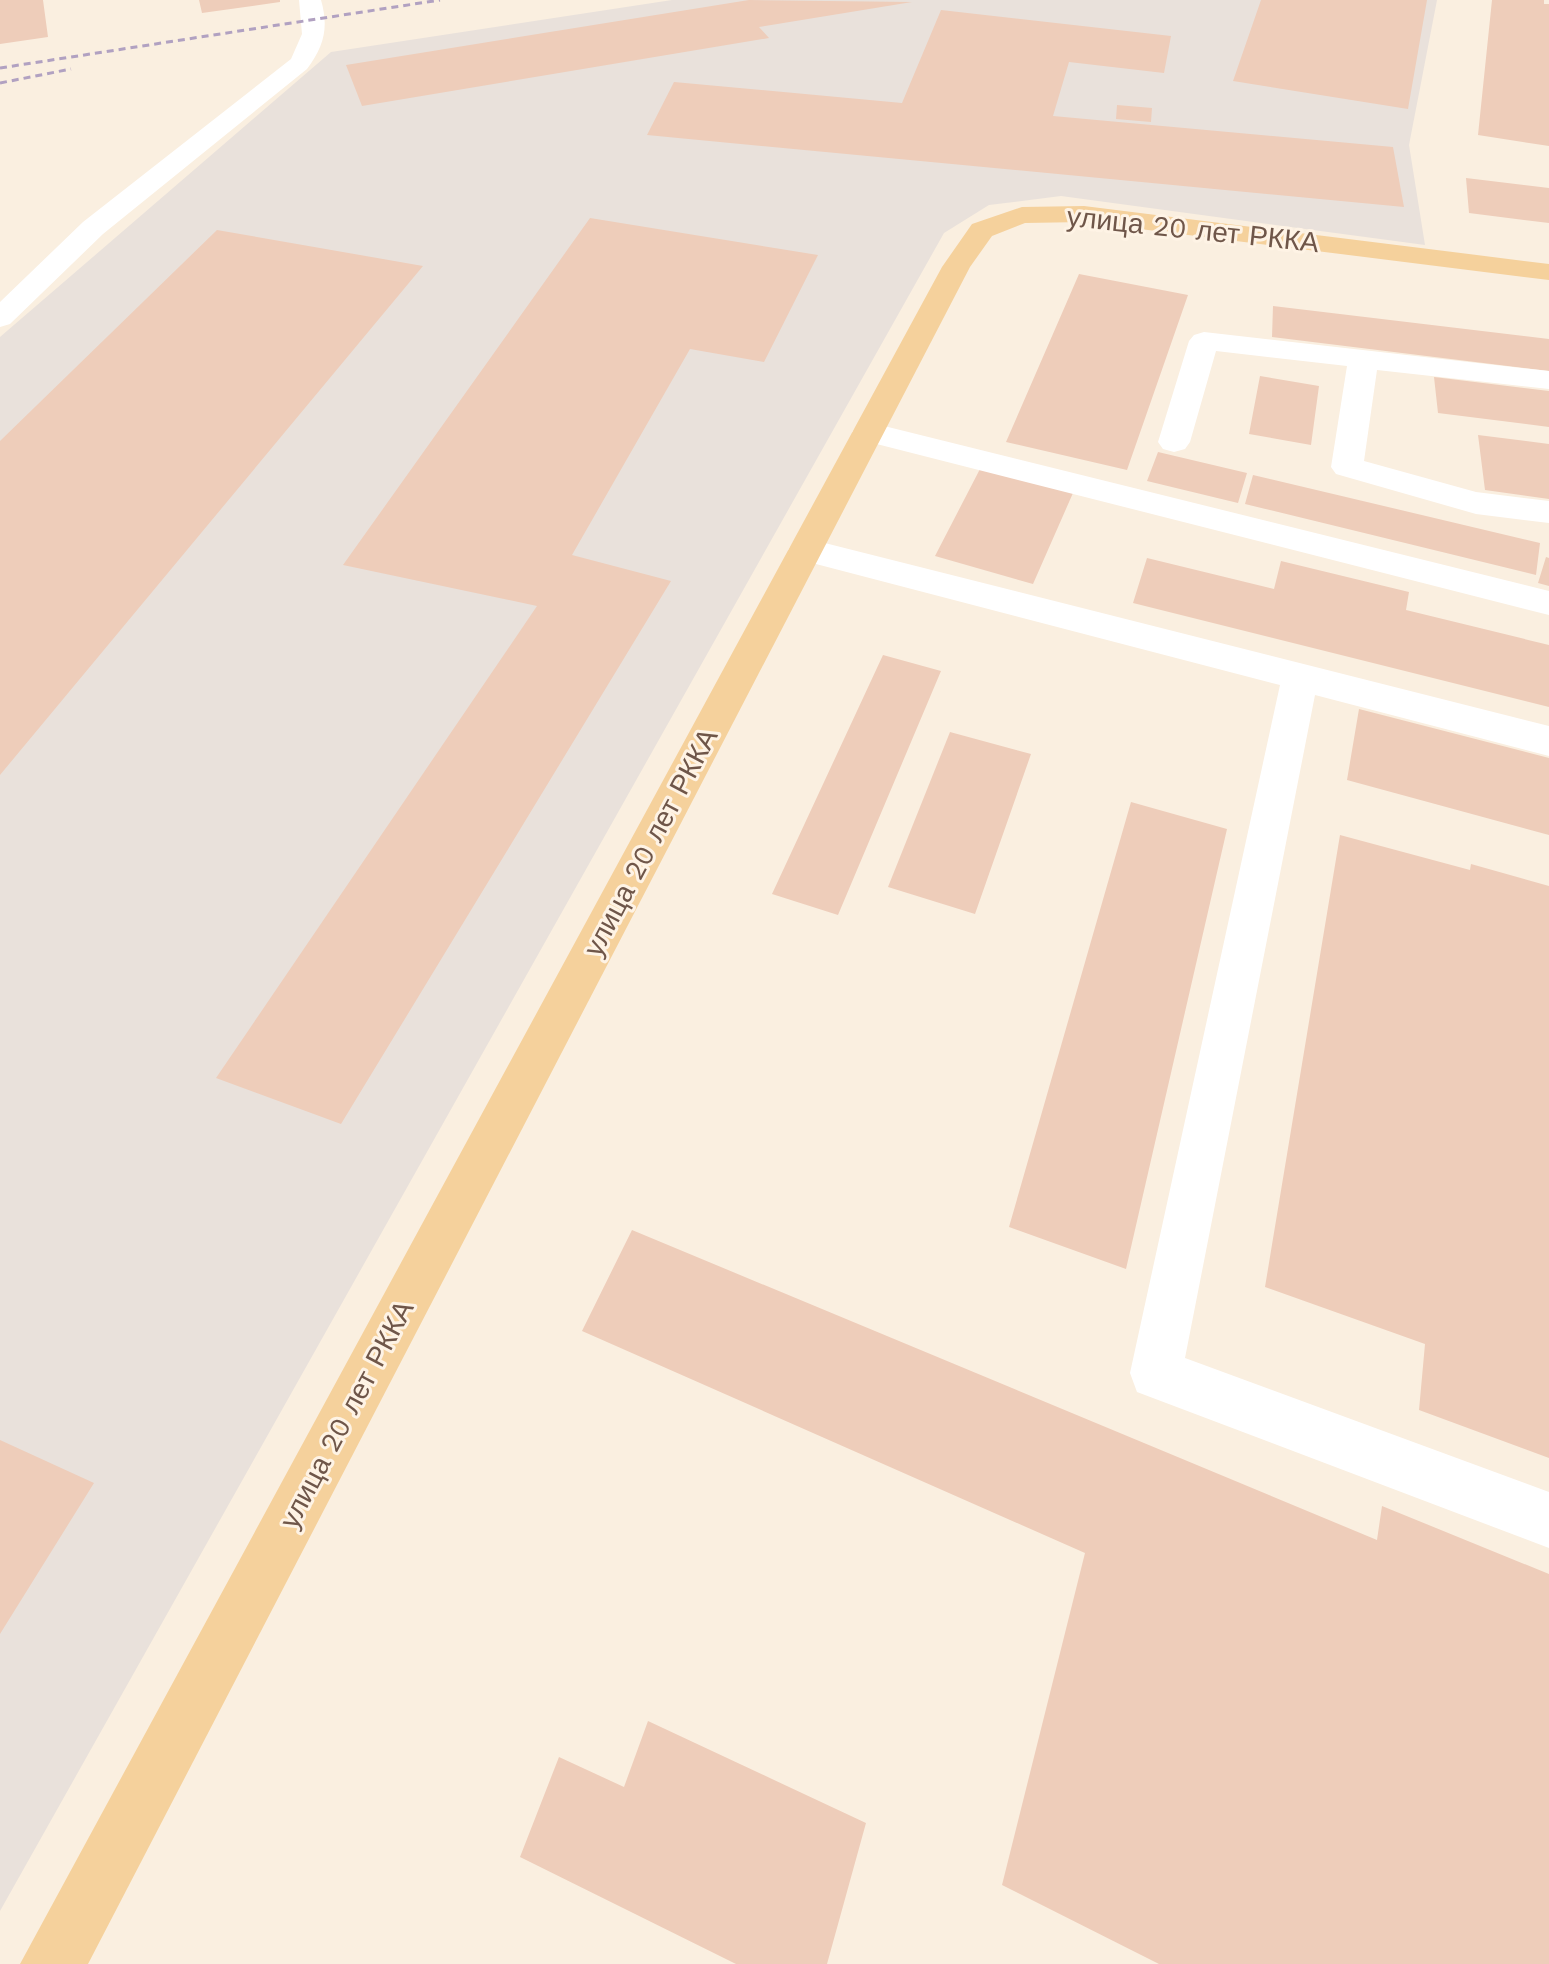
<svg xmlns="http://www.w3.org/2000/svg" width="1549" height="1964" viewBox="0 0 1549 1964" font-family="'Work Sans',sans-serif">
<rect width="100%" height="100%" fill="#faefe0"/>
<path fill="#e9e1db" d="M672,0H1437L1409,145L1425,245L1061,196L989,205L944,233L0,1911V337L331,52Z"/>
<path fill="#eecdba" d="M0,0H43L48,37L0,44Z
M199,0H280V2L202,13Z
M749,0L912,2L759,27L769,38L362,106L346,65Z
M1261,0H1427L1408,109L1233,81Z
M1492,0H1544V4H1549V146L1478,135Z
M941,10L1171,36L1164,73L1069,62L1053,116L1393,147L1404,207L647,135L674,82L902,103Z
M1117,105L1152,108L1151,122L1116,119Z
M1466,178L1549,188V223L1469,213Z
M590,218L818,255L764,362L690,349L572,555L671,581L341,1124L216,1078L537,606L343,565Z
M217,230L423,266L0,775V441Z
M1079,274L1188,295L1127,470L1006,442Z
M1273,306L1549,339V371L1272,337Z
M1260,376L1319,386L1311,445L1249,434Z
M1434,377L1549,391V427L1438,413Z
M1478,435L1549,444V499L1485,490Z
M1158,452L1247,473L1238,503L1147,481Z
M980,469L1073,493L1033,584L935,556Z
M1253,475L1540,543L1536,575L1245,504Z
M1546,557L1549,558V586L1538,583Z
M1147,558L1274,589L1281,561L1409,592L1406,610L1549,645V707L1133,603Z
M883,655L941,671L838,915L772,894Z
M1359,709L1549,758V835L1347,780Z
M950,732L1031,754L975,914L888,887Z
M1131,802L1227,829L1126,1269L1009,1227Z
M1340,835L1470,870L1471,864L1549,886V1458L1419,1410L1425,1344L1265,1287Z
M632,1230L1377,1540L1382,1506L1549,1574V1964H1159L1002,1885L1085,1553L582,1331Z
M0,1440L94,1483L0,1634Z
M648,1721L866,1823L827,1964H736L520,1857L559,1757L624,1787Z"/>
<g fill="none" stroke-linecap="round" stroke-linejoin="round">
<path fill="#fff" fill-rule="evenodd" d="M299,0H321C329,28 324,46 307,69L103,234L10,324L0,327V302L83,222L291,59L302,34Z
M1204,332L1549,371V389L1377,370L1364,461L1476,492L1549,501V523L1476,514L1336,474L1331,467L1347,366L1216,351L1190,442L1185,449L1174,452L1163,449L1158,442L1189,341L1194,335Z
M868,422L1549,591V615L857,439L852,432L857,425Z
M805,538L1549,726V756L1315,695L1185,1358L1549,1492V1548L1137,1392L1130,1373L1280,685L793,558L788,550L793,542Z"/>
<path fill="#f5d19c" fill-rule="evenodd" d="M1084,206L1549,264V280L1084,222L1025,223L992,236L970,267L88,1964H20L942,267L972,224L1022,207Z"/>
<path stroke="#b1a1c1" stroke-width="3" stroke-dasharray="7 5" stroke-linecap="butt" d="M0,68L440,0
M0,83L71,69"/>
</g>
<g text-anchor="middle" stroke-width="6" stroke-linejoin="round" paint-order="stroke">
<g font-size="28" fill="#6f5649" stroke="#fef3e5">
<text transform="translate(1193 229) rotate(6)" y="10">улица 20 лет РККА</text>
<text transform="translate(650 842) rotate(-62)" y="10">улица 20 лет РККА</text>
<text transform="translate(346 1414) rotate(-62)" y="10">улица 20 лет РККА</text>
</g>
</g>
</svg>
